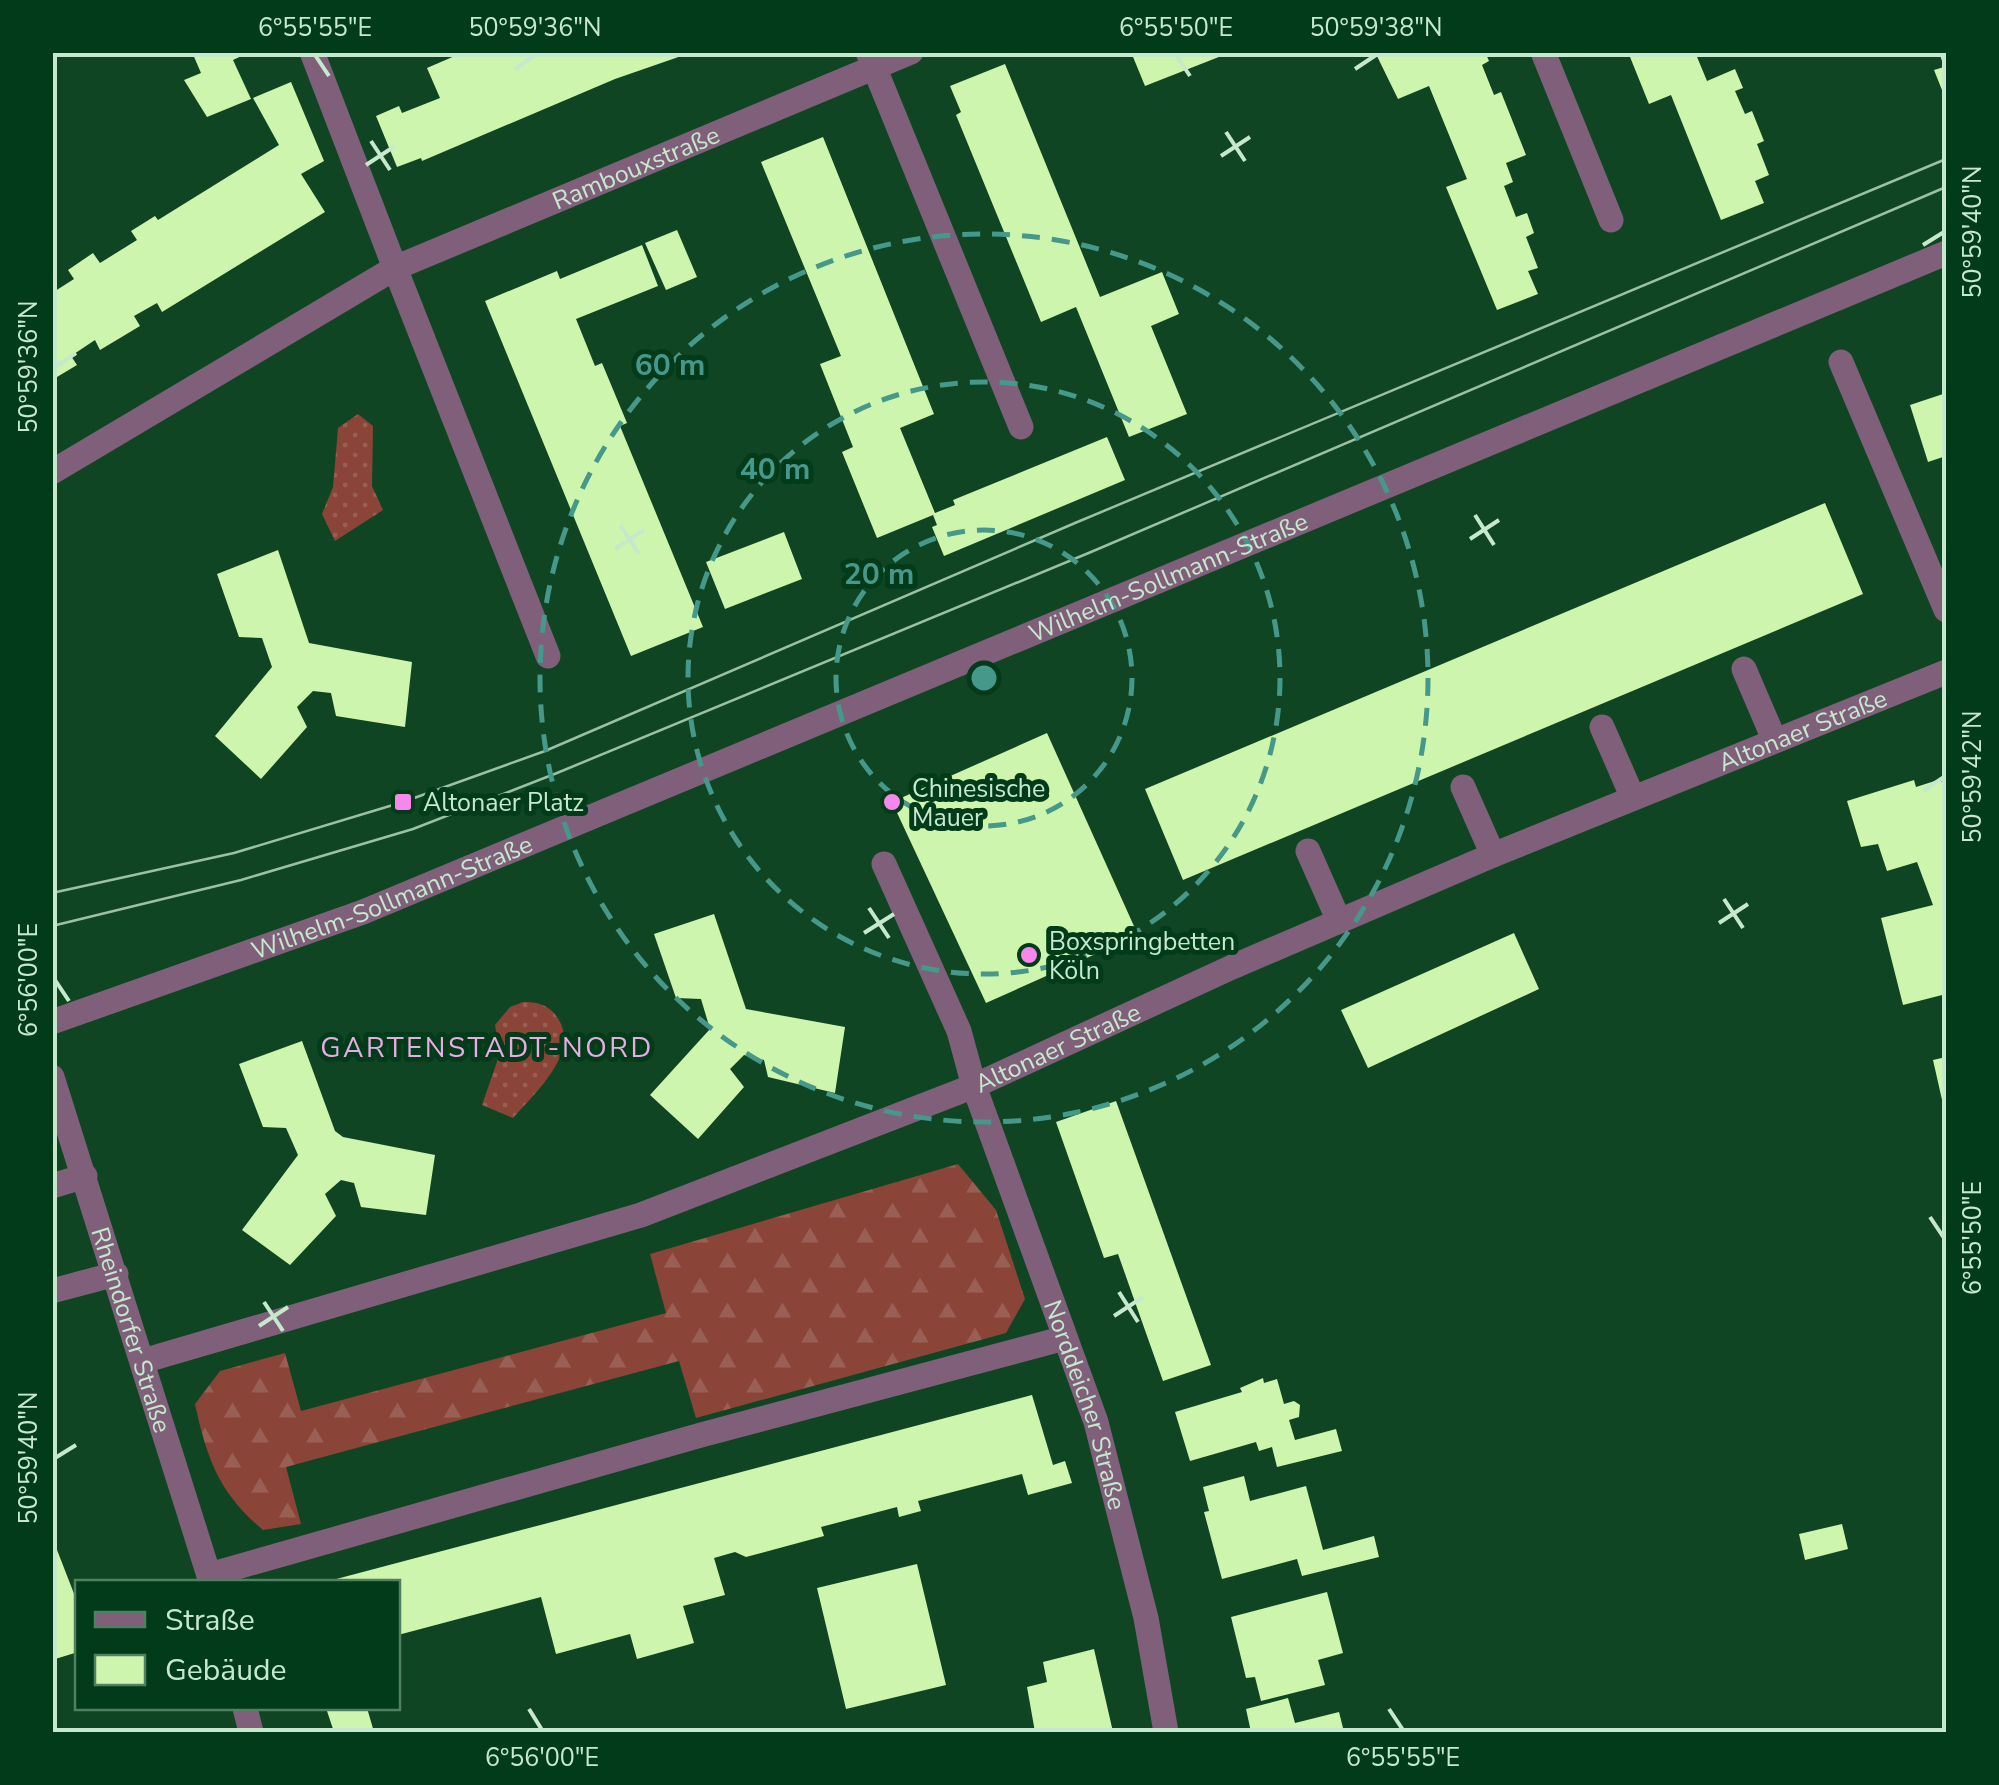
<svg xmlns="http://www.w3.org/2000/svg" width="1999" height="1785" viewBox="0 0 1999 1785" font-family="'Nunito Sans',sans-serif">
<defs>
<pattern id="forest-firs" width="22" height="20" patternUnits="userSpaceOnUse" patternTransform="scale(2.5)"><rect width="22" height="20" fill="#8b4438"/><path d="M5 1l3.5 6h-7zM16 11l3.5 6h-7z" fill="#9a5f54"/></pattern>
<pattern id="park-dots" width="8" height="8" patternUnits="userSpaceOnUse" patternTransform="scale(2.5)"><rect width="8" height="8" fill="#8b4438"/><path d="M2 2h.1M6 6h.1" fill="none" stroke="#9a5f54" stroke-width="1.8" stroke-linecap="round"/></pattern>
</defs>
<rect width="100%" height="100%" fill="#0f4523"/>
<path fill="url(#forest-firs)" d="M958,1164L996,1210L1025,1299L1006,1333L696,1418L679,1361L286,1467L301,1524L263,1530C219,1493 207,1459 195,1404L220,1371L285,1353L301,1411L666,1313L650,1254Z"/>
<path fill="url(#park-dots)" d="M358,414L373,426L372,486L383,510L335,541L322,514L333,487L338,428Z
M523,1002C537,1002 548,1004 557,1017C582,1052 533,1095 513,1118L482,1105L500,1053L495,1025L510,1007Z"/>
<path fill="#cef5ad" d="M192,52H250L233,60L251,99L207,117L184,80L201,73Z
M464,52H690V53L615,79L422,161L421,158L397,167L376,116L399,106L402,113L440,98L427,68Z
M1131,52H1229V53L1145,86Z
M1375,52H1485L1489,61L1482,65L1494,95L1501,92L1526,155L1506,163L1513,182L1504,186L1516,217L1527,213L1534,233L1526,237L1538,268L1528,271L1538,294L1497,310L1446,187L1467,179L1429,86L1398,99Z
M1628,52H1695L1707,81L1735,69L1743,88L1735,91L1745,114L1752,111L1764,141L1757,144L1769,175L1755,181L1764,203L1721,220L1671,95L1649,104Z
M1939,52H1946V100L1934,70L1944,67Z
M1005,64L1100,297L1162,272L1179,314L1151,326L1187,414L1129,437L1076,307L1041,322L956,115L961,112L950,86Z
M291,82L324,161L301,174L325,212L162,312L157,303L134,316L140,326L100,350L95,340L71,356L77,365L52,380V293L74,279L68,270L93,253L100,263L137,240L131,231L155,216L158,220L279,145L253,98Z
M823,137L934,414L900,428L935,513L955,505L953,500L1107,437L1125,480L944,556L932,527L937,525L933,515L877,538L842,452L853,447L820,364L841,356L761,162Z
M677,230L697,277L666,290L645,243Z
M642,245L658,286L576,319L595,366L602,363L627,423L620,426L703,627L631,656L485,301L557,271L560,279Z
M1946,393V456L1928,462L1910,405Z
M1825,503L1863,594L1183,880L1145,789Z
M784,532L802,579L725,609L706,562Z
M278,550L309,643L412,662L405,727L336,716L331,693L313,691L297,707L307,727L261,779L215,736L272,667L262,638L239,637L217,574Z
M1047,733L1138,935L986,1003L892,802Z
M1941,779L1946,798V994L1903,1005L1881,918L1933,905L1917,862L1887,871L1878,844L1861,847L1847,801L1914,780L1916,787Z
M714,914L746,1009L845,1027L835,1093L768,1077L764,1060L744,1055L730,1069L744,1087L698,1139L650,1095L710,1029L701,999L676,998L654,934Z
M1514,933L1539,989L1368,1068L1341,1010Z
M302,1041L335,1131L343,1137L435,1155L426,1215L361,1207L354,1183L341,1180L325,1194L336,1216L290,1265L242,1230L298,1155L286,1128L263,1127L239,1064Z
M1946,1057V1113H1945L1933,1060Z
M1116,1101L1211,1365L1163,1381L1118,1254L1104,1258L1056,1122Z
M1263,1378L1264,1383L1277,1379L1284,1404L1294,1401L1300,1405L1299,1417L1289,1420L1295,1440L1336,1429L1342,1451L1277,1467L1272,1447L1259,1451L1256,1442L1190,1461L1175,1412L1242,1392L1240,1388Z
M1032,1395L1053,1465L1065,1461L1072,1483L1028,1495L1022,1474L918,1501L921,1511L899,1517L897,1507L821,1527L824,1536L746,1557L735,1552L714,1558L725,1595L683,1606L694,1643L637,1659L630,1634L556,1654L541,1597L398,1635V1582H325Z
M1244,1476L1250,1501L1306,1486L1323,1550L1374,1536L1379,1557L1302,1576L1297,1559L1222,1579L1204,1512L1209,1511L1203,1487Z
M1842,1524L1848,1549L1805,1560L1799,1534Z
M52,1537L78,1604V1652L52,1660Z
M917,1564L946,1685L846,1709L817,1588Z
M1327,1592L1343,1653L1318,1660L1325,1685L1261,1701L1255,1677L1246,1678L1231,1617Z
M1094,1649L1113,1732H1035L1027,1687L1047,1682L1043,1662Z
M1288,1698L1295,1723L1339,1712L1344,1732H1251L1246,1709Z
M326,1708H367L374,1732H334Z"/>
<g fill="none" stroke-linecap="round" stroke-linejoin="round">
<path stroke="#7f5f7a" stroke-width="25" d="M395,268L548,656
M1841,362L1946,610
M1744,669L1774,739
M1602,727L1633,798
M1463,787L1493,855
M1308,851L1339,921
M884,864L959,1031L974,1086
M52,1186L85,1176
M52,1291L116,1274"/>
<g stroke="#7f5f7a" stroke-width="25">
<path d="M312,52L395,268"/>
<path d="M868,52L1021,427"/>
<path d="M1543,52L1611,220"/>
<path id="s1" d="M52,472L395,268L911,52"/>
<path id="s2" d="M52,1077L211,1582"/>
<path id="s3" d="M974,1086L1096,1422L1146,1618L1166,1732"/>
<path id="s4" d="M143,1361L641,1215L974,1086L1230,968L1493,855L1946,672"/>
<path d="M209,1575L701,1435L1065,1338"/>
<path d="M245,1708L251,1732"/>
</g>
<path stroke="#7f5f7a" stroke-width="25" id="s5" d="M52,1022L363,912L1946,253"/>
<path stroke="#9bc1a5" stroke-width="2.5" d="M52,893L234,853L403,802L545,751L1075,523L1946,159
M52,926L241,880L413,829L557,773L1091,552L1946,187"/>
</g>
<path fill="none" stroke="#c6e8cd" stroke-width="4" d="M315,55L329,76M1176,55L1190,76M515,69L535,55M1355,69L1376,55M1226,132L1245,161M371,141L390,170M1221,156L1250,137M366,165L395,146M1923,245L1944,232M55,367L76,353M1475,515L1494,545M620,525L639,554M1470,539L1499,520M615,549L644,530M1923,791L1944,777M1724,899L1743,928M869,908L889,938M1719,923L1748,904M864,933L894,914M55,980L69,1001M1930,1217L1944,1238M1119,1292L1138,1322M264,1302L283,1331M1114,1316L1143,1297M259,1326L288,1307M55,1458L76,1445M529,1709L542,1730M1389,1709L1403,1730"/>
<g fill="none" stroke="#46988a" stroke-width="5" stroke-dasharray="18 12">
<circle cx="984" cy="678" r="148"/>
<circle cx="984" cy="678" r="296"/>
<circle cx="984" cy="678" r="444"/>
</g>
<g fill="#f788eb" stroke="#013b19" stroke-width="4">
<rect x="393" y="792" width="20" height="20" rx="5"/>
<circle cx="892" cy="802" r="10"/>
<circle cx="1029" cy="955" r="10"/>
</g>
<g text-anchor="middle" stroke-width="10" stroke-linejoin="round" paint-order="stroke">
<g font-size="25" fill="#c6e8cd" stroke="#013b19">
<text dy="9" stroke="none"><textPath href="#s1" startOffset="660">Rambouxstraße</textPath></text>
<text dy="9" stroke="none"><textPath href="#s5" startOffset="1202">Wilhelm-Sollmann-Straße</textPath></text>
<text dy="9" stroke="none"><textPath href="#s4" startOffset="1778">Altonaer Straße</textPath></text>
<text dy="9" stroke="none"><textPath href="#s5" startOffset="362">Wilhelm-Sollmann-Straße</textPath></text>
<text dy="9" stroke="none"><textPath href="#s4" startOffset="968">Altonaer Straße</textPath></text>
<text dy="9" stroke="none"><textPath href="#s2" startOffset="265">Rheindorfer Straße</textPath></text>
<text dy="9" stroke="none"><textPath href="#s3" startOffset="338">Norddeicher Straße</textPath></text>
</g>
<g font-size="25" fill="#c6e8cd" stroke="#013b19" text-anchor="start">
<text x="912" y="797">Chinesische<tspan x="912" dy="29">Mauer</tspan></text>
<text x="423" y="811">Altonaer Platz</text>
<text x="1049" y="950">Boxspringbetten<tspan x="1049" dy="29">Köln</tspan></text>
</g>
<g font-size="28" letter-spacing="2.5" fill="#e9ace1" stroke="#013b19">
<text x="487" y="1057">GARTENSTADT-NORD</text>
</g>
</g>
<circle cx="984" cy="678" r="15" fill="#46988a" stroke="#013b19" stroke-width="5"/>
<g font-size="30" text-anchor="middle" font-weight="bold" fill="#46988a" stroke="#013b19" stroke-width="10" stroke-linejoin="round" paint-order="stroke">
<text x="670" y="375">60 m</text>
<text x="775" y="479">40 m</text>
<text x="879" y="584">20 m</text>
</g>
<rect width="1999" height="1785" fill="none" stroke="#013b19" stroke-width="110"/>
<rect x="75" y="1580" width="325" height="130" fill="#013b19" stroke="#508061" stroke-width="2.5"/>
<rect x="95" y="1612" width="50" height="15" fill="#7f5f7a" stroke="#508061" stroke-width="2.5"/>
<text x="165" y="1630" font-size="30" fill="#c6e8cd">Straße</text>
<rect x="95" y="1655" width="50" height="30" fill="#cef5ad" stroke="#508061" stroke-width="2.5"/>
<text x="165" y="1680" font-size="30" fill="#c6e8cd">Gebäude</text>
<rect x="55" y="55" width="1889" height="1675" fill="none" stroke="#c6e8cd" stroke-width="4"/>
<g font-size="25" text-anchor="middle" fill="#c6e8cd">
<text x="315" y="36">6°55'55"E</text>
<text x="535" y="36">50°59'36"N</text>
<text x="1176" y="36">6°55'50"E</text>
<text x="1376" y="36">50°59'38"N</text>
<text transform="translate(1972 232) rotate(-90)" y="9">50°59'40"N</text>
<text transform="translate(28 367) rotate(-90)" y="9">50°59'36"N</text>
<text transform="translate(1972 777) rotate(-90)" y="9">50°59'42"N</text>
<text transform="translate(28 980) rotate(-90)" y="9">6°56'00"E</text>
<text transform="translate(1972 1238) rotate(-90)" y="9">6°55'50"E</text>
<text transform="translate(28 1458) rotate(-90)" y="9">50°59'40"N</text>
<text x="542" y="1766">6°56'00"E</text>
<text x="1403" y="1766">6°55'55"E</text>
</g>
</svg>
